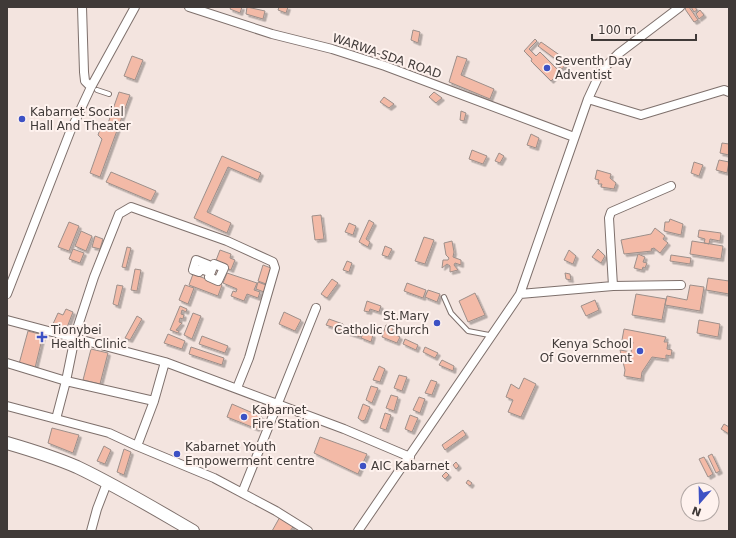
<svg xmlns="http://www.w3.org/2000/svg" width="736" height="538" viewBox="0 0 736 538" font-family="'DejaVu Sans',sans-serif">
<defs>
<filter id="shadow"><feDropShadow dx="2.5" dy="2.5" stdDeviation="0" flood-color="#0004"/></filter>
</defs>
<rect width="100%" height="100%" fill="#f3e4df"/>
<path fill="#f3baa7" stroke="#9d8f8a" filter="url(#shadow)" d="M231,7H242L240,13L230,9Z
M247,7L265,11L263,19L246,14Z
M279,7H288L286,13L278,10Z
M687,7H689L698,20L694,22L685,9Z
M691,7H695L697,10L694,12Z
M700,10L704,15L699,19L696,14Z
M413,30L420,32L418,43L411,40Z
M535,39L537,41L529,49L536,56L540,52L560,72L551,81L531,61L532,59L524,51Z
M541,42L568,61L562,69L555,64L558,61L538,46Z
M132,56L143,60L135,80L124,76Z
M457,56L467,59L461,75L494,89L490,99L449,82Z
M119,92L130,95L100,177L90,173L102,139L98,135L102,124L107,126Z
M434,92L442,98L436,103L429,97Z
M384,97L394,104L389,108L380,102Z
M461,111L466,113L464,121L460,120Z
M531,134L539,138L536,148L527,145Z
M722,143L729,144V155L720,153Z
M472,150L487,156L483,164L469,159Z
M499,153L504,156L500,163L495,161Z
M222,156L261,173L258,180L228,167L207,212L231,223L227,233L194,218Z
M719,160L729,162L727,173L716,170Z
M694,162L703,165L699,176L691,173Z
M597,170L611,174L610,178L616,183L614,189L601,187L602,184H598L599,180L595,179Z
M111,172L156,191L151,201L106,182Z
M321,215L324,239L315,240L312,216Z
M670,219L683,224L681,235L664,231L665,222H669Z
M369,220L374,223L366,239L370,242L368,247L359,242Z
M69,222L79,226L69,251L58,247Z
M349,223L356,226L353,235L345,232Z
M655,228L665,236L663,239L668,243L660,253L654,248L651,249L652,251L624,254L621,240L651,234Z
M699,230L721,233L720,241L710,239L709,244L704,243L705,239L698,237Z
M81,231L92,236L86,251L75,246Z
M95,236L103,239L100,249L92,247Z
M424,237L434,240L425,264L415,261Z
M452,241L454,252L453,257L461,260V265L455,263L454,265L458,270L450,272V266L447,264L442,268L443,260H448L449,258L446,255L444,243Z
M692,241L723,246L721,259L690,254Z
M385,246L392,249L388,257L382,255Z
M127,247L131,248L126,268L122,267Z
M73,249L84,253L80,263L69,259Z
M598,249L605,256L601,263L592,257Z
M220,250L231,254L230,258L235,260L231,270L215,263Z
M569,250L576,256L573,264L564,260Z
M638,254L645,257L643,262L647,263L645,268L643,267L642,270L634,268Z
M671,255L691,258L690,264L670,261Z
M347,261L352,263L349,272L343,270Z
M263,265L271,268L266,284L258,281Z
M135,269L141,270L137,291L131,290Z
M227,273L257,283L254,290L260,292L258,298L247,294L244,301L231,296L233,291L236,292L237,289L223,283Z
M565,273L570,274L571,280L566,279Z
M193,274L222,285L218,296L189,285Z
M708,278L729,281V294L706,290Z
M332,279L338,283L327,298L321,294Z
M258,282L266,285L264,292L256,289Z
M407,283L426,290L423,298L404,291Z
M117,285L123,286L118,306L113,304Z
M185,285L194,288L188,304L179,300Z
M690,285L704,287L700,311L665,305L667,296L687,300Z
M428,290L440,294L437,302L425,297Z
M475,293L485,315L468,322L459,301Z
M636,294L666,299L662,320L632,315Z
M595,300L599,310L586,316L581,306Z
M367,301L381,306L379,312L370,309L369,312L364,311Z
M180,306L187,309L186,312L182,310L181,314L184,315L183,319L180,318L179,322L182,323L176,330L179,331L178,333L170,330Z
M66,309L73,312L66,330L53,324L58,313L63,315Z
M284,312L301,320L295,331L279,324Z
M193,313L201,316L192,339L184,335Z
M137,316L142,319L130,340L125,338Z
M329,319L343,324L341,330L326,325Z
M699,320L720,324L718,337L697,333Z
M386,325L393,328L392,333L400,337L397,343L382,337Z
M348,326L362,331L360,337L345,332Z
M624,329L666,337L664,342H668L667,349L672,350L671,356L666,355V359L652,357L642,372L641,379L624,376L625,370L620,350L631,352L633,342L622,340Z
M28,331L43,335L35,368L19,364Z
M364,332L373,335L371,342L361,338Z
M168,334L185,341L182,349L164,343Z
M202,336L228,346L225,353L199,344Z
M405,339L418,345L416,350L403,344Z
M191,347L224,358L222,365L189,354Z
M425,347L438,353L435,358L423,352Z
M91,349L108,353L100,384L83,380Z
M442,360L454,366L453,371L439,365Z
M379,366L385,369L380,382L373,380Z
M399,375L407,377L402,391L394,388Z
M524,378L536,384L521,417L508,412L513,400L506,397L511,384L519,389Z
M431,380L437,382L432,395L425,393Z
M371,386L378,388L372,403L366,400Z
M391,395L398,397L394,411L386,408Z
M419,397L425,399L420,413L413,410Z
M232,404L262,417L257,429L227,417Z
M363,404L370,407L365,420L362,421L358,418Z
M385,413L391,415L386,430L380,428Z
M410,415L418,418L412,432L405,429Z
M724,424L729,427V434L721,429Z
M52,428L79,435L73,453L48,443Z
M463,430L466,435L445,450L442,445Z
M320,437L367,454L358,474L314,453Z
M104,446L111,450L105,464L97,461Z
M124,449L131,452L124,475L117,472Z
M712,454L720,471L716,473L708,456Z
M704,457L713,474L708,477L699,459Z
M456,462L459,466L456,469L453,465Z
M446,472L449,475L445,479L442,476Z
M468,480L472,483L470,486L466,483Z
M281,515L295,524L290,531H272Z"/>
<g fill="none" stroke-linecap="round" stroke-linejoin="round">
<defs>
<path id="service" d="M97,90L109,94
M444,297L451,313L468,331L489,335"/>
<path id="minor" d="M82,7L84,72L85,81L91,87
M189,7L272,34L332,49L385,66L574,137
M588,99L641,115L724,90L729,92
M196,260L211,266L209,272L201,269L199,272L193,270Z
M214,264L224,268L218,281L209,277Z
M613,286L609,218L611,212L671,186
M7,294L70,132L91,87L135,7
M520,294L613,286L681,285
M7,320L165,362L344,429L410,457
M7,363L66,381L154,401
M7,406L109,433L137,446L154,401L165,362
M56,419L66,381L76,332L94,277L119,214L131,207L227,241L273,262L275,268L249,358L237,388
M137,446L214,478L276,511L308,531
M242,493L316,308
M91,531L97,509L107,483
M358,531L520,294L588,99L601,71L618,54L680,7"/>
<path id="primary" d="M7,443C31,450 54,457 77,467C117,486 155,509 193,531"/>
</defs>
<use href="#service" stroke="#7e706c" stroke-width="6"/>
<use href="#minor" stroke="#7e706c" stroke-width="10"/>
<use href="#primary" stroke="#7e706c" stroke-width="14"/>
<use href="#service" stroke="#fff" stroke-width="4"/>
<use href="#minor" stroke="#fff" stroke-width="8"/>
<use href="#primary" stroke="#fff" stroke-width="12"/>
</g>
<g fill="#3d51c4" stroke="#fef2ee" stroke-width="1.5">
<circle cx="547" cy="68" r="4"/>
<circle cx="22" cy="119" r="4"/>
<circle cx="437" cy="323" r="4"/>
<path d="M40 331h4v4h4v4h-4v4h-4v-4h-4v-4h4z"/>
<circle cx="640" cy="351" r="4"/>
<circle cx="244" cy="417" r="4"/>
<circle cx="177" cy="454" r="4"/>
<circle cx="363" cy="466" r="4"/>
</g>
<g text-anchor="middle" stroke-width="4" stroke-linejoin="round" paint-order="stroke">
<g font-size="12" fill="#403a38" stroke="#fef2ee">
<text transform="translate(387 56) rotate(19)" y="4">WARWA-SDA ROAD</text>
</g>
<g font-size="12" fill="#403a38" stroke="#fef2ee" text-anchor="start">
<text x="555" y="65">Seventh Day<tspan x="555" dy="14">Adventist</tspan></text>
<text x="30" y="116">Kabarnet Social<tspan x="30" dy="14">Hall And Theater</tspan></text>
<text x="429" y="320" text-anchor="end">St.Mary<tspan x="429" dy="14">Catholic Church</tspan></text>
<text x="51" y="334">Tionybei<tspan x="51" dy="14">Health Clinic</tspan></text>
<text x="632" y="348" text-anchor="end">Kenya School<tspan x="632" dy="14">Of Government</tspan></text>
<text x="252" y="414">Kabarnet<tspan x="252" dy="14">Fire Station</tspan></text>
<text x="185" y="451">Kabarnet Youth<tspan x="185" dy="14">Empowerment centre</tspan></text>
<text x="371" y="470">AIC Kabarnet</text>
</g>
</g>
<rect width="736" height="538" fill="none" stroke="#403a38" stroke-width="16"/>
<g transform="translate(700 502) rotate(200)"><circle r="19" fill="#fef2ee" stroke="#b2a8a5"/>
<path d="M0-3L7 15L0 10L-7 15Z" fill="#3d51c4"/>
<text y="-6" font-size="11" font-weight="bold" text-anchor="middle" fill="#403a38">N</text>
</g>
<path d="M592 34v6h104v-6" fill="none" stroke="#403a38" stroke-width="2"/>
<text x="598" y="34" font-size="12" fill="#403a38" stroke="#fef2ee" stroke-width="3" paint-order="stroke">100 m</text>
</svg>
